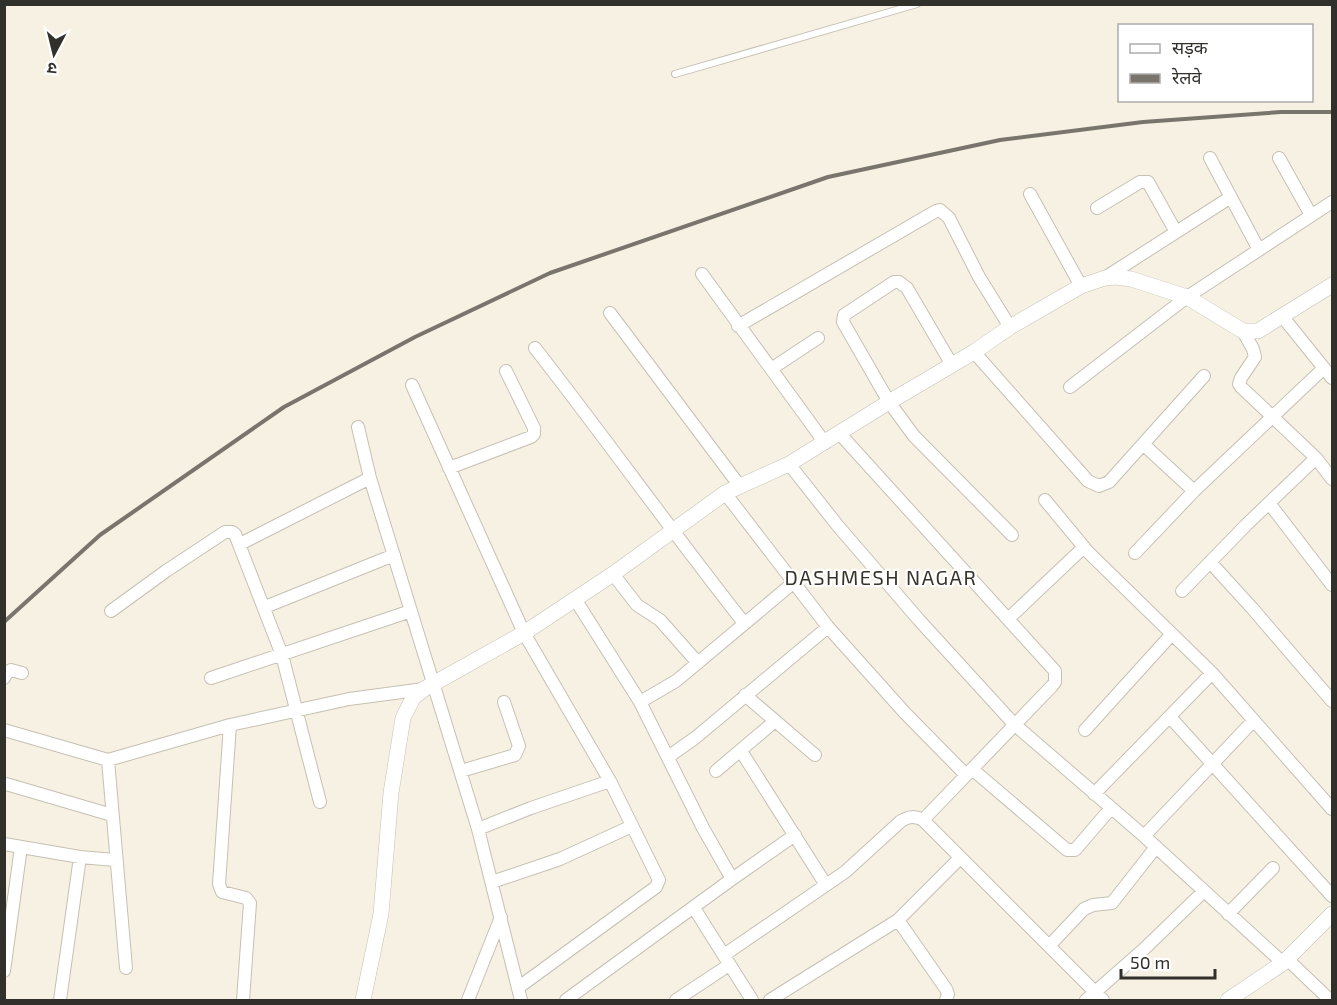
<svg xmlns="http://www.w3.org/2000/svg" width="1337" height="1005" viewBox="0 0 1337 1005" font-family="'Exo 2','Noto Sans Devanagari',sans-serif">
<rect width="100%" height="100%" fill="#f7f1e4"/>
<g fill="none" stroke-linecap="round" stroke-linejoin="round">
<defs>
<path id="service" d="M675,74L917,4"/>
<path id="minor" d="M1210,158L1259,250
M1279,158L1311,215
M1030,194L1081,286
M1097,208L1140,182H1148L1176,232
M702,274L825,443
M1106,277L1231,197
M610,313L739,485
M1282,316L1332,378
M738,326L936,211L940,210L949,218L979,277L1010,327
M1243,331L1253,349L1255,357L1241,378L1239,384L1241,387L1316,458L1332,479
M535,348C606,439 673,533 744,623
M974,352L1088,481L1099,486L1109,482L1204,376
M952,365L907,288L899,282H894L844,315L843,322L889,402L914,436L1012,535
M771,369L818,338
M412,385L524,633L610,781L659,880L656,887L519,987
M1070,387L1187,297L1332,202
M358,427L370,478L478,829L521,1000
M840,434L1055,671V682L1052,686L923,820
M1143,444L1194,491
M789,464L838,526L919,620L1014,724L1144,836L1283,963
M449,468L531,437L534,434V428L506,371
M725,493L828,627L905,713L966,775
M1045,500L1088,552L1212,673L1332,809
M1269,503L1332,585
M240,544L370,478
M1135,553L1194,491L1324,368
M1210,562L1252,608L1332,701
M613,574L637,605L660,620L698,663
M1182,591L1246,525L1316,458
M575,599L640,702L703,828L732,879
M265,607L394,555
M111,611L166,571L225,532H232L235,534L282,655L320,802
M1008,619L1084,547
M4,678L6,674L11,670L22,673
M211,678L411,611
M745,695L815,755
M640,702L676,681L793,583
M1170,717L1332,896
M230,725L219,884L222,892L246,898L250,903L243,1000
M4,730L108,760L230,725L349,699L424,689
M1085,730L1171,635
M741,751L826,885
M668,757L695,738L828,627
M108,760L126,968
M972,769L1067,850H1075L1111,808
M461,771L515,755L519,746L504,702
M716,771L775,721
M6,784L112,815
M1094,794L1212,673
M478,829L531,808L610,781
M1144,836L1254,720
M4,844L80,857L115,860
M492,882L560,859L632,826
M694,908L752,1000
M1228,914L1273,868
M898,920L946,989L948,994L946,1000
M1049,946L1084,909L1093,905L1112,903L1156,847
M724,955L845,872L901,821C910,816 914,816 923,820L1103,1000
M1287,959L1330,1000
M4,971L21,847
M60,1000L80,857
M468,1000L501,917
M566,1000L732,879L795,835
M676,1000L729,965
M770,1000L898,920L960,858
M1086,1000L1143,950L1203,892"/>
<path id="tertiary" d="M363,1000L381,914L391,793L403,718L413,698L424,689L524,633L613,574L725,493L789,464L889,402L974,352L1010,327L1081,286L1105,278L1116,277L1131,279L1187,297L1243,331H1258L1332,285
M1228,1000L1283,963L1332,914"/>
</defs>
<use href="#service" stroke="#c6c0b3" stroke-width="8"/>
<use href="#minor" stroke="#c6c0b3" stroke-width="14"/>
<use href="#tertiary" stroke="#c6c0b3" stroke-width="16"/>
<use href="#service" stroke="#fff" stroke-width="6"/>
<use href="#minor" stroke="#fff" stroke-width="12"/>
<use href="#tertiary" stroke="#fff" stroke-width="15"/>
<path stroke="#79756d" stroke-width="4" d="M4,622L100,535L284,407L415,337L550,273L828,177L1000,140L1143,122L1281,112H1332"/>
</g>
<g text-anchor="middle" stroke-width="4.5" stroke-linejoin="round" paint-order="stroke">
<g font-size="20" letter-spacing="1.5" fill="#373329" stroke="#fff">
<text x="881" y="585">DASHMESH NAGAR</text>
</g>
</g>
<rect width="1337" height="1005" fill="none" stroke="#32302b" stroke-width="12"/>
<rect x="1118" y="24" width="195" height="78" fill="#ffffff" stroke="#adacaa" stroke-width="1.5"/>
<rect x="1130" y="44" width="30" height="9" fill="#ffffff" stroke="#adacaa" stroke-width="1.5"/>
<text x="1172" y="54" font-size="18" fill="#32302b">सड़क</text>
<rect x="1130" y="74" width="30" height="9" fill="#79756d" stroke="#adacaa" stroke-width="1.5"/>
<text x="1172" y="84" font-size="18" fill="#32302b">रेलवे</text>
<g transform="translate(54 54) rotate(187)" stroke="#ffffff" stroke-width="4.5" paint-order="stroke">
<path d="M0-4.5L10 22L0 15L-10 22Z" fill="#32302b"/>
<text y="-9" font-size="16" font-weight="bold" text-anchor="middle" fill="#32302b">उ</text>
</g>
<path d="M1121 969v9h94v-9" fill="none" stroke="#32302b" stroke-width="3"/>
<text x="1130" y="969" font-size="18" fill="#32302b" stroke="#ffffff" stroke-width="4.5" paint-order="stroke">50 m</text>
</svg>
